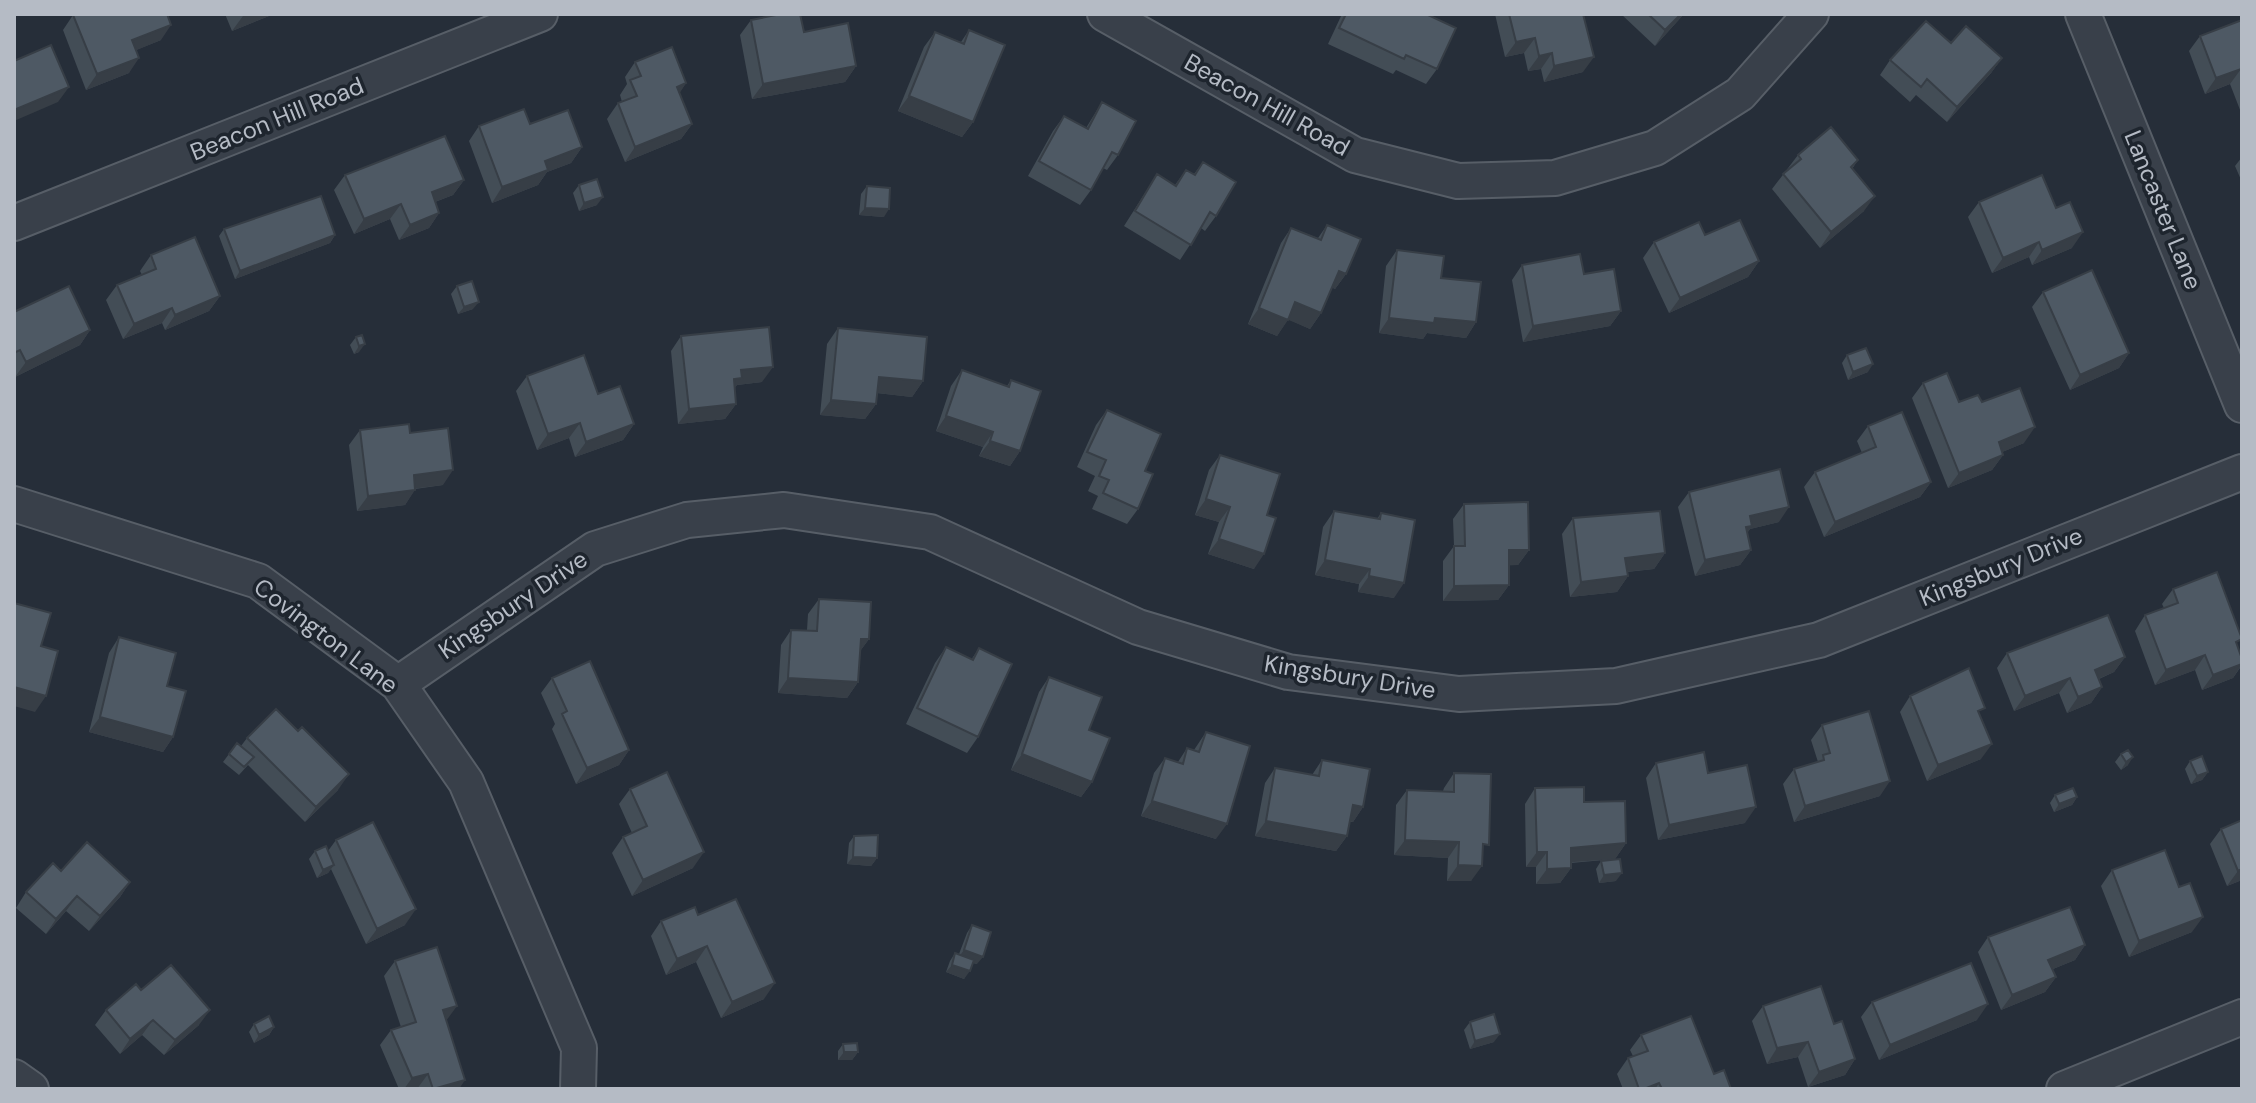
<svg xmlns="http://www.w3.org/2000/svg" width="2256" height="1103" viewBox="0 0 2256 1103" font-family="'DM Sans',sans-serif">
<rect width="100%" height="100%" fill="#262e39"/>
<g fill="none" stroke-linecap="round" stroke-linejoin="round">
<defs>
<path id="street" d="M1105,14L1355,155L1458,181L1555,178L1655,148L1740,94L1811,14
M2083,14L2242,405
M14,223L540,14
M14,504L258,581L398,684L466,782L579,1048L578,1089
M398,684L595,549L687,520L784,510L930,532L1138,627L1288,672L1459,694L1616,686L1819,640L2242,472
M14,1077L31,1089
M2064,1089L2242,1017"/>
</defs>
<use href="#street" stroke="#575e67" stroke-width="38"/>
<use href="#street" stroke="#39404a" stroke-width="34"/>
</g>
<path fill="#434d56" d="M225,14H274L232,31Z
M1342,14H1426L1437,69L1426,84L1396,70L1393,74L1328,44Z
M1495,14H1583V72L1544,82L1541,69L1528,71L1524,53L1505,57Z
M1621,14H1684L1655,46Z
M73,15L161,40L136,50L129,73L86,90L63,30Z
M751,20L804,32L856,66L845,82L752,99L740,35Z
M2242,20V115L2230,84L2205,94L2189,51L2200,36Z
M969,30L973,122L962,137L898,111L924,47L935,32L961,42Z
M1951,43L2002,58L1991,73L1947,122L1916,95L1910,102L1880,75L1890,60Z
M635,62L686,83L679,93L692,124L681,139L625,162L607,119L618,103L622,102L620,95L627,84L625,77Z
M1102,102L1118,155L1107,170L1103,168L1091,190L1080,205L1028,176L1053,131L1064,116L1086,128Z
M530,124L582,147L571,163L547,172L538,185L492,203L469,141L479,126Z
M1798,155L1858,160L1852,169L1864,211L1820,248L1772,189Z
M2242,157V182L2235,166Z
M1203,162L1216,216L1205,231L1201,228L1180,260L1124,226L1157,174L1175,185L1186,170L1194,174Z
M345,175L464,180L453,195L435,202L439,213L429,228L399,240L390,219L354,234L334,190Z
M579,185L597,205L579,211L573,193Z
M867,186L884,217L859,215L861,194Z
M1979,202L2072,248L2032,265L2029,257L1992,273L1968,217Z
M1327,225L1346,274L1335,289L1332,287L1321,313L1310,329L1288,319L1277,336L1248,324L1281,243L1291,228L1318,238Z
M224,229L335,235L330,243L235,279L219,236Z
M1705,235L1759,261L1748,277L1669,313L1643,258L1654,242Z
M1397,250L1441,278L1476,322L1466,338L1427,333L1423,339L1379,333L1386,266Z
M151,255L220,296L209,311L165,330L162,323L123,339L106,300L117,285L142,275L140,271Z
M1522,265L1584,274L1621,311L1610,326L1523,342L1512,280Z
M457,286L473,309L458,314L451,294Z
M2043,292L2129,353L2119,368L2070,390L2032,307Z
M14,312L90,330L80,345L15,377Z
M838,328L923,381L912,397L877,393L876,404L865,419L820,415L827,344Z
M362,335L359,352L354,354L350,345L356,337Z
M681,336L762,382L737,385L734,388L736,404L725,419L678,424L671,351Z
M1847,355L1868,372L1848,380L1842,363Z
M962,370L1007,386L1011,380L1020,451L1010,466L979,456L983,447L936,431L951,386Z
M527,376L598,394L634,424L623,440L575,457L569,438L537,450L516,391Z
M1923,383L1959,402H1982L2024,443L2002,452L2003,455L1992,470L1948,488L1912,398Z
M1107,410L1145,471L1138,509L1127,524L1092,509L1098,496L1088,491L1095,476L1077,467L1096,425Z
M1868,426L1931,482L1920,497L1824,537L1804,487L1815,472L1862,453L1857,441Z
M360,430L410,433L443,485L415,489L405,505L357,511L349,445Z
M1220,455L1267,515L1254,569L1208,554L1219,522L1195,515L1209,470Z
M1689,492L1779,522L1750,529L1747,533L1751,550L1740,565L1695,576L1678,507Z
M1464,504L1529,550L1518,565H1509V585L1498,600L1443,601V561L1454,546L1453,519Z
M1334,511L1377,519L1381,513L1394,598L1358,592L1359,584L1315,575L1323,527Z
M1573,518L1665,553L1654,569L1627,572L1628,576L1617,592L1570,597L1562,534Z
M2173,589L2237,646L2242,659V665L2233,678L2202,690L2195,670L2155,685L2135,631L2145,615L2164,608L2162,604Z
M819,599L869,639L860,651L858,682L847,698L778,693L781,645L791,630H807L808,614Z
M119,637L167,686L173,737L163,752L89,732L109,653Z
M946,647L971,660L979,648L978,737L967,753L906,724L935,663Z
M2007,653L2125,657L2114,672L2099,679L2102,687L2091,703L2067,713L2059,693L2014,711L1997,668Z
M1049,677L1089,730L1092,782L1081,797L1011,770L1039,692Z
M552,678L629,750L619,765L576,784L552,729L555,724L541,693Z
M1910,696L1980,715L1981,759L1927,781L1900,712Z
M1822,725L1880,796L1794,822L1783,784L1794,769L1818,762L1811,740Z
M1206,732L1216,839L1141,816L1154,773L1165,758L1178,762L1187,748L1194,750Z
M247,738L338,790L305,822L248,765L239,775L223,762L229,754L241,746Z
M2121,754L2128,765L2121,770L2115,762Z
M1322,760L1363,807L1353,822H1350L1347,836L1336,851L1255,836L1265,783L1275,768L1312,775Z
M2190,761L2208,772L2202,780L2191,784L2185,769Z
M1656,763L1708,773L1745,823L1658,840L1646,778Z
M1454,773L1483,854L1471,881H1447L1448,858L1394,855L1396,805L1407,790L1443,791L1444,788Z
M1535,788L1584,802L1626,843L1615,859L1571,863V868L1560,883L1536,884V867H1526L1525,804Z
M630,789L693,868L632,896L612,853L623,837L632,833L619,804Z
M2055,795L2077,797L2072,805L2054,812L2050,803Z
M2221,829L2242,880L2227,886L2210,844Z
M854,836L877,858L871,866L847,864L849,843Z
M336,840L405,925L366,944L331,869L328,873L317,878L309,859L315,851H328Z
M1601,861L1616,881L1599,883L1596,869Z
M2112,870L2192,932L2129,957L2101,886Z
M61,871L130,882L120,897L89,931L66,911L46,934L16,908L26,892Z
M698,915L764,999L721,1018L696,962L666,975L651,936L661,921Z
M972,925L977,964L973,963L964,979L946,972L950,961L955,953L959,954L967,933Z
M1988,937L2085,945L2075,960L2053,969L2056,977L2045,992L2001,1010L1978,952Z
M395,961L446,1021L459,1089H399L380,1045L391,1030L401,1027L384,976Z
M141,990L199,1025L164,1055L142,1035L120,1054L95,1025L106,1010Z
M1872,1002L1977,1020L1879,1060L1861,1017Z
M1763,1006L1834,1024L1855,1059L1845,1075L1808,1087L1798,1057L1767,1064L1752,1021Z
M1470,1022L1494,1042L1470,1049L1464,1030Z
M254,1024L274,1027L269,1035L254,1043L249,1032Z
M1641,1035L1714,1074L1731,1089H1623L1617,1074L1628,1058L1633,1056L1630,1050Z
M843,1044L858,1052L852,1060H838V1051Z"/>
<path fill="#373e46" d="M247,14H274L232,31L243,16Z
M1681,14H1684L1655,46L1665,30Z
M171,25L161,40L122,56L132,40Z
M1535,38L1524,53L1505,57L1516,42Z
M1552,53L1541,69L1528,71L1539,56Z
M1594,57L1583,72L1544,82L1554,66Z
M139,58L129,73L86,90L97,74Z
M2002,58L1991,73L1947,122L1957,107Z
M856,66L845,82L752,99L763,84Z
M2241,69L2230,84L2205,94L2216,78Z
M686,83L676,99L677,87Z
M69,87L58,102L14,121V110Z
M909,96L973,122L962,137L898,111Z
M692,124L681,139L625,162L635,147Z
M582,147L571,163L547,172L538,185L492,203L502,187L545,161Z
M464,180L453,195L421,207L432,192Z
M1875,196L1864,211L1820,248L1831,232Z
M603,197L597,205L579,211L584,203Z
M401,204L390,219L354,234L364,219Z
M865,208L889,209L884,217L859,215Z
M439,213L429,228L399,240L410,225Z
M2083,232L2072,248L2032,265L2042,250Z
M335,235L330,243L235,279L240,271Z
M2039,242L2029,257L1992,273L2003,258Z
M1759,261L1748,277L1669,313L1680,298Z
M1339,271L1346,274L1335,289L1328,286Z
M220,296L209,311L165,330L175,315Z
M479,302L473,309L458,314L464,307Z
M1295,302L1321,313L1310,329L1284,318Z
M172,308L162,323L123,339L134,324Z
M1259,308L1288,320L1277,336L1248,324Z
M1621,311L1610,326L1523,342L1533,326Z
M1389,318H1435L1476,322L1466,338L1427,333L1423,339L1379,333Z
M90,330L80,345L15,377L26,362Z
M365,344L359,352L354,354L359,346Z
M2129,353L2119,368L2070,390L2080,375Z
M1873,364L1868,372L1848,380L1853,372Z
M773,367L762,382L737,385L731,393L723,394L741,370Z
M879,377L923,381L912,397L868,392Z
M831,400L876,404L865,419L820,415Z
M736,404L725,419L678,424L689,409Z
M946,416L993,432L983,447L936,431Z
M580,423L569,438L537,450L548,434Z
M634,424L623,440L575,457L586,442Z
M2035,427L2024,443L1988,458L1999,442Z
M990,441L1020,451L1010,466L979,456Z
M2003,455L1992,470L1948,488L1959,473Z
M453,470L443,485L403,490L414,475Z
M1931,482L1920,497L1824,537L1835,522Z
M415,490L405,505L357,511L368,496Z
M1206,499L1230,507L1219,522L1195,515Z
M1789,507L1779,522L1750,529L1742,541L1750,516Z
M1219,539L1264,554L1254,569L1208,554Z
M1509,550H1529L1518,565L1498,566Z
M1751,550L1740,565L1695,576L1705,560Z
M1665,553L1654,569L1614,573L1625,558Z
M1325,560L1370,569L1359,584L1315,575Z
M1369,576L1404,583L1394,598L1358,592Z
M1628,576L1617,592L1570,597L1581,582Z
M1509,585L1498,600L1443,601L1454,586Z
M861,639H869L858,654Z
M2205,655L2195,670L2155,685L2166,670Z
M2125,657L2114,672L2084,685L2095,670Z
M2242,664L2233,678L2202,690L2213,675Z
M788,678L858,682L847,698L778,693Z
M2070,678L2059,693L2014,711L2025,696Z
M14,687L46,696L35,712L14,706Z
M2102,687L2091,703L2067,713L2078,697Z
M100,717L173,737L163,752L89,732Z
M1992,744L1981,759L1927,781L1938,765Z
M629,750L619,765L576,784L587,768Z
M1022,754L1092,782L1081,797L1011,770Z
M2133,757L2128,765L2121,770L2126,762Z
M2208,772L2202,780L2191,784L2197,776Z
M349,774L338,790L305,822L316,807Z
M1890,781L1880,796L1794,822L1805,806Z
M2077,797L2072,805L2054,812L2059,804Z
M1152,801L1227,824L1216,839L1141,816Z
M1353,805L1363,807L1353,822L1342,820Z
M1756,807L1745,823L1658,840L1669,825Z
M1266,821L1347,836L1336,851L1255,836Z
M1405,840L1459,842L1448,858L1394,855Z
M1626,843L1615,859L1560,863L1571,848Z
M704,852L693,868L632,896L643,880Z
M1537,852H1547L1536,867H1526Z
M853,857L877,858L871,866L847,864Z
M334,865L328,873L317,878L323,870Z
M1458,865L1482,866L1471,881H1447Z
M1571,868L1560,883L1536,884L1547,869Z
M2242,869V880L2227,886L2238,871Z
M1622,873L1616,881L1599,883L1604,875Z
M130,882L120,897L89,931L100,916Z
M77,896L66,911L46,934L56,919Z
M416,909L405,925L366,944L377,929Z
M2203,917L2192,932L2129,957L2139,941Z
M2085,945L2075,960L2038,975L2048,960Z
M707,946L696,962L666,975L677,959Z
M964,950L983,957L977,964L958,958Z
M952,965L970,971L964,979L946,972Z
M2056,977L2045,992L2001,1010L2012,995Z
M775,983L764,999L721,1018L732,1002Z
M1988,1004L1977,1020L1879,1060L1890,1045Z
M457,1006L446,1021L443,1010Z
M210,1010L199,1025L164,1055L175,1040Z
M153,1020L142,1035L120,1054L130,1039Z
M274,1027L269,1035L254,1043L259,1035Z
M1500,1034L1494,1042L1470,1049L1475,1041Z
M1808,1042L1798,1057L1767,1064L1777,1048Z
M844,1052H858L852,1060H838Z
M1855,1059L1845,1075L1808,1087L1819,1072Z
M428,1074L417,1089H404L412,1078Z
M465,1080L459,1089H435Z
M1659,1083L1655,1089H1644Z"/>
<path fill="#4e5964" stroke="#373e46" stroke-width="2" d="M75,14H167L171,25L132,40L139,58L97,74L73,15Z
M781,14H800L804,32L848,23L856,66L763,84L751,20Z
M1346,14H1426L1456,28L1437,69L1406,55L1404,59L1339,28Z
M1509,14H1583L1594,57L1554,66L1552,53L1539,56L1535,38L1516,42Z
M1648,14H1681L1665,30Z
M2242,20V72L2241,69L2216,78L2200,36Z
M1926,21L1951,43L1966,26L2002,58L1957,107L1927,79L1921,87L1890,60Z
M969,30L1005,45L973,122L909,96L935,32L964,44Z
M51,45L69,87L14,110V61Z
M672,47L686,83L677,87L692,124L635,147L618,103L637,96L630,80L641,76L635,62Z
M1102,102L1136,121L1118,155L1112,152L1091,190L1039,161L1064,116L1088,129Z
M524,109L530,124L568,110L582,147L545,161L548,170L502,187L479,126Z
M1831,127L1858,160L1851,167L1875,196L1831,232L1783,174L1801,159L1798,155Z
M445,136L464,180L432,192L439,213L410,225L401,204L364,219L345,175Z
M1203,162L1236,182L1216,216L1210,212L1191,245L1135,211L1157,174L1176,186L1186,170L1195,175Z
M2042,175L2056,208L2070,202L2083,232L2042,250L2039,242L2003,258L1979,202Z
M597,179L603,197L584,203L579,185Z
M867,186L890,188L889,209L865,208Z
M321,196L335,235L240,271L224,229Z
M1740,220L1759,261L1680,298L1654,242L1699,222L1705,235Z
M1327,225L1361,239L1346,274L1339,271L1321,313L1295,302L1288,320L1259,308L1291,228L1321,240Z
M195,237L220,296L175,315L172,308L134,324L117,285L156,269L151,255Z
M1397,250L1444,256L1441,278L1481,282L1476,322L1435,318L1434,323L1389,318Z
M1580,254L1584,274L1614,269L1621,311L1533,326L1522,265Z
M2092,270L2129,353L2080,375L2043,292Z
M472,281L479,302L464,307L457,286Z
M69,286L90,330L26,362L20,350L14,353V312Z
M769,327L773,367L741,370L742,378L734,379L736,404L689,409L681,336Z
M838,328L927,337L923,381L879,377L876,404L831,400Z
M362,335L365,344L359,346L356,337Z
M1866,348L1873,364L1853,372L1847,355Z
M584,355L598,394L620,386L634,424L586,442L580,423L548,434L527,376Z
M962,370L1009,387L1011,380L1041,391L1020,451L990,441L993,432L946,416Z
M1947,373L1959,402L1978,395L1982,402L2020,388L2035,427L1999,442L2003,455L1959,473L1923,383Z
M1107,410L1161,434L1145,471L1153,474L1138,509L1103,493L1109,480L1099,476L1106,460L1087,452Z
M1902,412L1931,482L1835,522L1815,472L1876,447L1868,426Z
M409,424L410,433L448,428L453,470L414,475L415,490L368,496L360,430Z
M1220,455L1280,474L1267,515L1276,518L1264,554L1219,539L1230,507L1206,499Z
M1780,469L1789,507L1750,516L1752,526L1746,527L1751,550L1705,560L1689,492Z
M1528,502L1529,550H1509V585L1454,586V546H1465L1464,504Z
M1334,511L1380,519L1381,513L1415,520L1404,583L1369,576L1370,569L1325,560Z
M1660,511L1665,553L1625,558L1628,576L1581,582L1573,518Z
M2217,572L2242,639L2236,642L2242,659V664L2213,675L2205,655L2166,670L2145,615L2178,603L2173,589Z
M819,599L871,602L869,639H861L858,682L788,678L791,630L817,631Z
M14,603L51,613L41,646L58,651L46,696L14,687Z
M2108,615L2125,657L2095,670L2102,687L2078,697L2070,678L2025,696L2007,653Z
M119,637L176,653L167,686L186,691L173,737L100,717Z
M946,647L973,660L979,648L1012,664L978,737L917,708Z
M590,661L629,750L587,768L562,714L567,711L552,678Z
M1969,668L1985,708L1978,711L1992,744L1938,765L1910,696Z
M1049,677L1102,697L1089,730L1110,738L1092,782L1022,754Z
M276,709L298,731L302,727L349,774L316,807L247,738Z
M1869,711L1890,781L1805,806L1794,769L1824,760L1823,755L1830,753L1822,725Z
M1206,732L1250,746L1227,824L1152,801L1165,758L1183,764L1187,748L1199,752Z
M237,743L254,757L244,767L229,754Z
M2128,750L2133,757L2126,762L2121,754Z
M1704,752L1708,773L1747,765L1756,807L1669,825L1656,763Z
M2202,756L2208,772L2197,776L2190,761Z
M1322,760L1370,769L1363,807L1353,805L1347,836L1266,821L1275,768L1319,776Z
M667,772L704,852L643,880L623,837L647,826L630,789Z
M1454,773L1491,774L1489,845L1483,844L1482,866L1458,865L1459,842L1405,840L1407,790L1454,792Z
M1584,787V802L1625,801L1626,843L1571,848V868L1547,869V852H1537L1535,788Z
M2073,788L2077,797L2059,804L2055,795Z
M2242,820V869L2238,871L2221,829Z
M373,822L416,909L377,929L336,840Z
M878,835L877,858L853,857L854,836Z
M87,842L130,882L100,916L77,896L56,919L26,892L53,863L61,871Z
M326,846L334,865L323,870L315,851Z
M2165,850L2179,887L2190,883L2203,917L2139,941L2112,870Z
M1620,859L1622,873L1604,875L1601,861Z
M736,899L775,983L732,1002L707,946L677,959L661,921L695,907L698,915Z
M2070,907L2085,945L2048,960L2056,977L2012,995L1988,937Z
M972,925L991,932L983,957L964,950Z
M437,947L457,1006L443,1010L465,1080L433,1089L428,1074L412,1078L391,1030L416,1022L395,961Z
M955,953L974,960L970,971L952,965Z
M1971,963L1988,1004L1890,1045L1872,1002Z
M171,965L210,1010L175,1040L153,1020L130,1039L106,1010L136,984L141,990Z
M1821,986L1834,1024L1842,1021L1855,1059L1819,1072L1808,1042L1777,1048L1763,1006Z
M1494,1014L1500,1034L1475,1041L1470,1022Z
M269,1016L274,1027L259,1035L254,1024Z
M1691,1016L1714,1074L1724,1070L1731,1089H1662L1659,1083L1644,1089H1639L1628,1058L1648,1051L1641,1035Z
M857,1043L858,1052H844L843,1044Z"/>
<g text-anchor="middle" stroke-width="7" stroke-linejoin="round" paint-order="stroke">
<g font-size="24" fill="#b5bbc5" stroke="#1e252e">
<text transform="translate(1267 105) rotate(29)" y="8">Beacon Hill Road</text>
<text transform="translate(277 119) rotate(-22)" y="8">Beacon Hill Road</text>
<text transform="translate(2163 210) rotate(68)" y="8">Lancaster Lane</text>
<text transform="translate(2001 567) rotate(-22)" y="8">Kingsbury Drive</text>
<text transform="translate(513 605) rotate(-34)" y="8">Kingsbury Drive</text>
<text transform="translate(326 636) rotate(37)" y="8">Covington Lane</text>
<text transform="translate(1350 677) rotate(9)" y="8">Kingsbury Drive</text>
</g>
</g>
<rect width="2256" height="1103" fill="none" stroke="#b5bbc5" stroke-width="32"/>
</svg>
